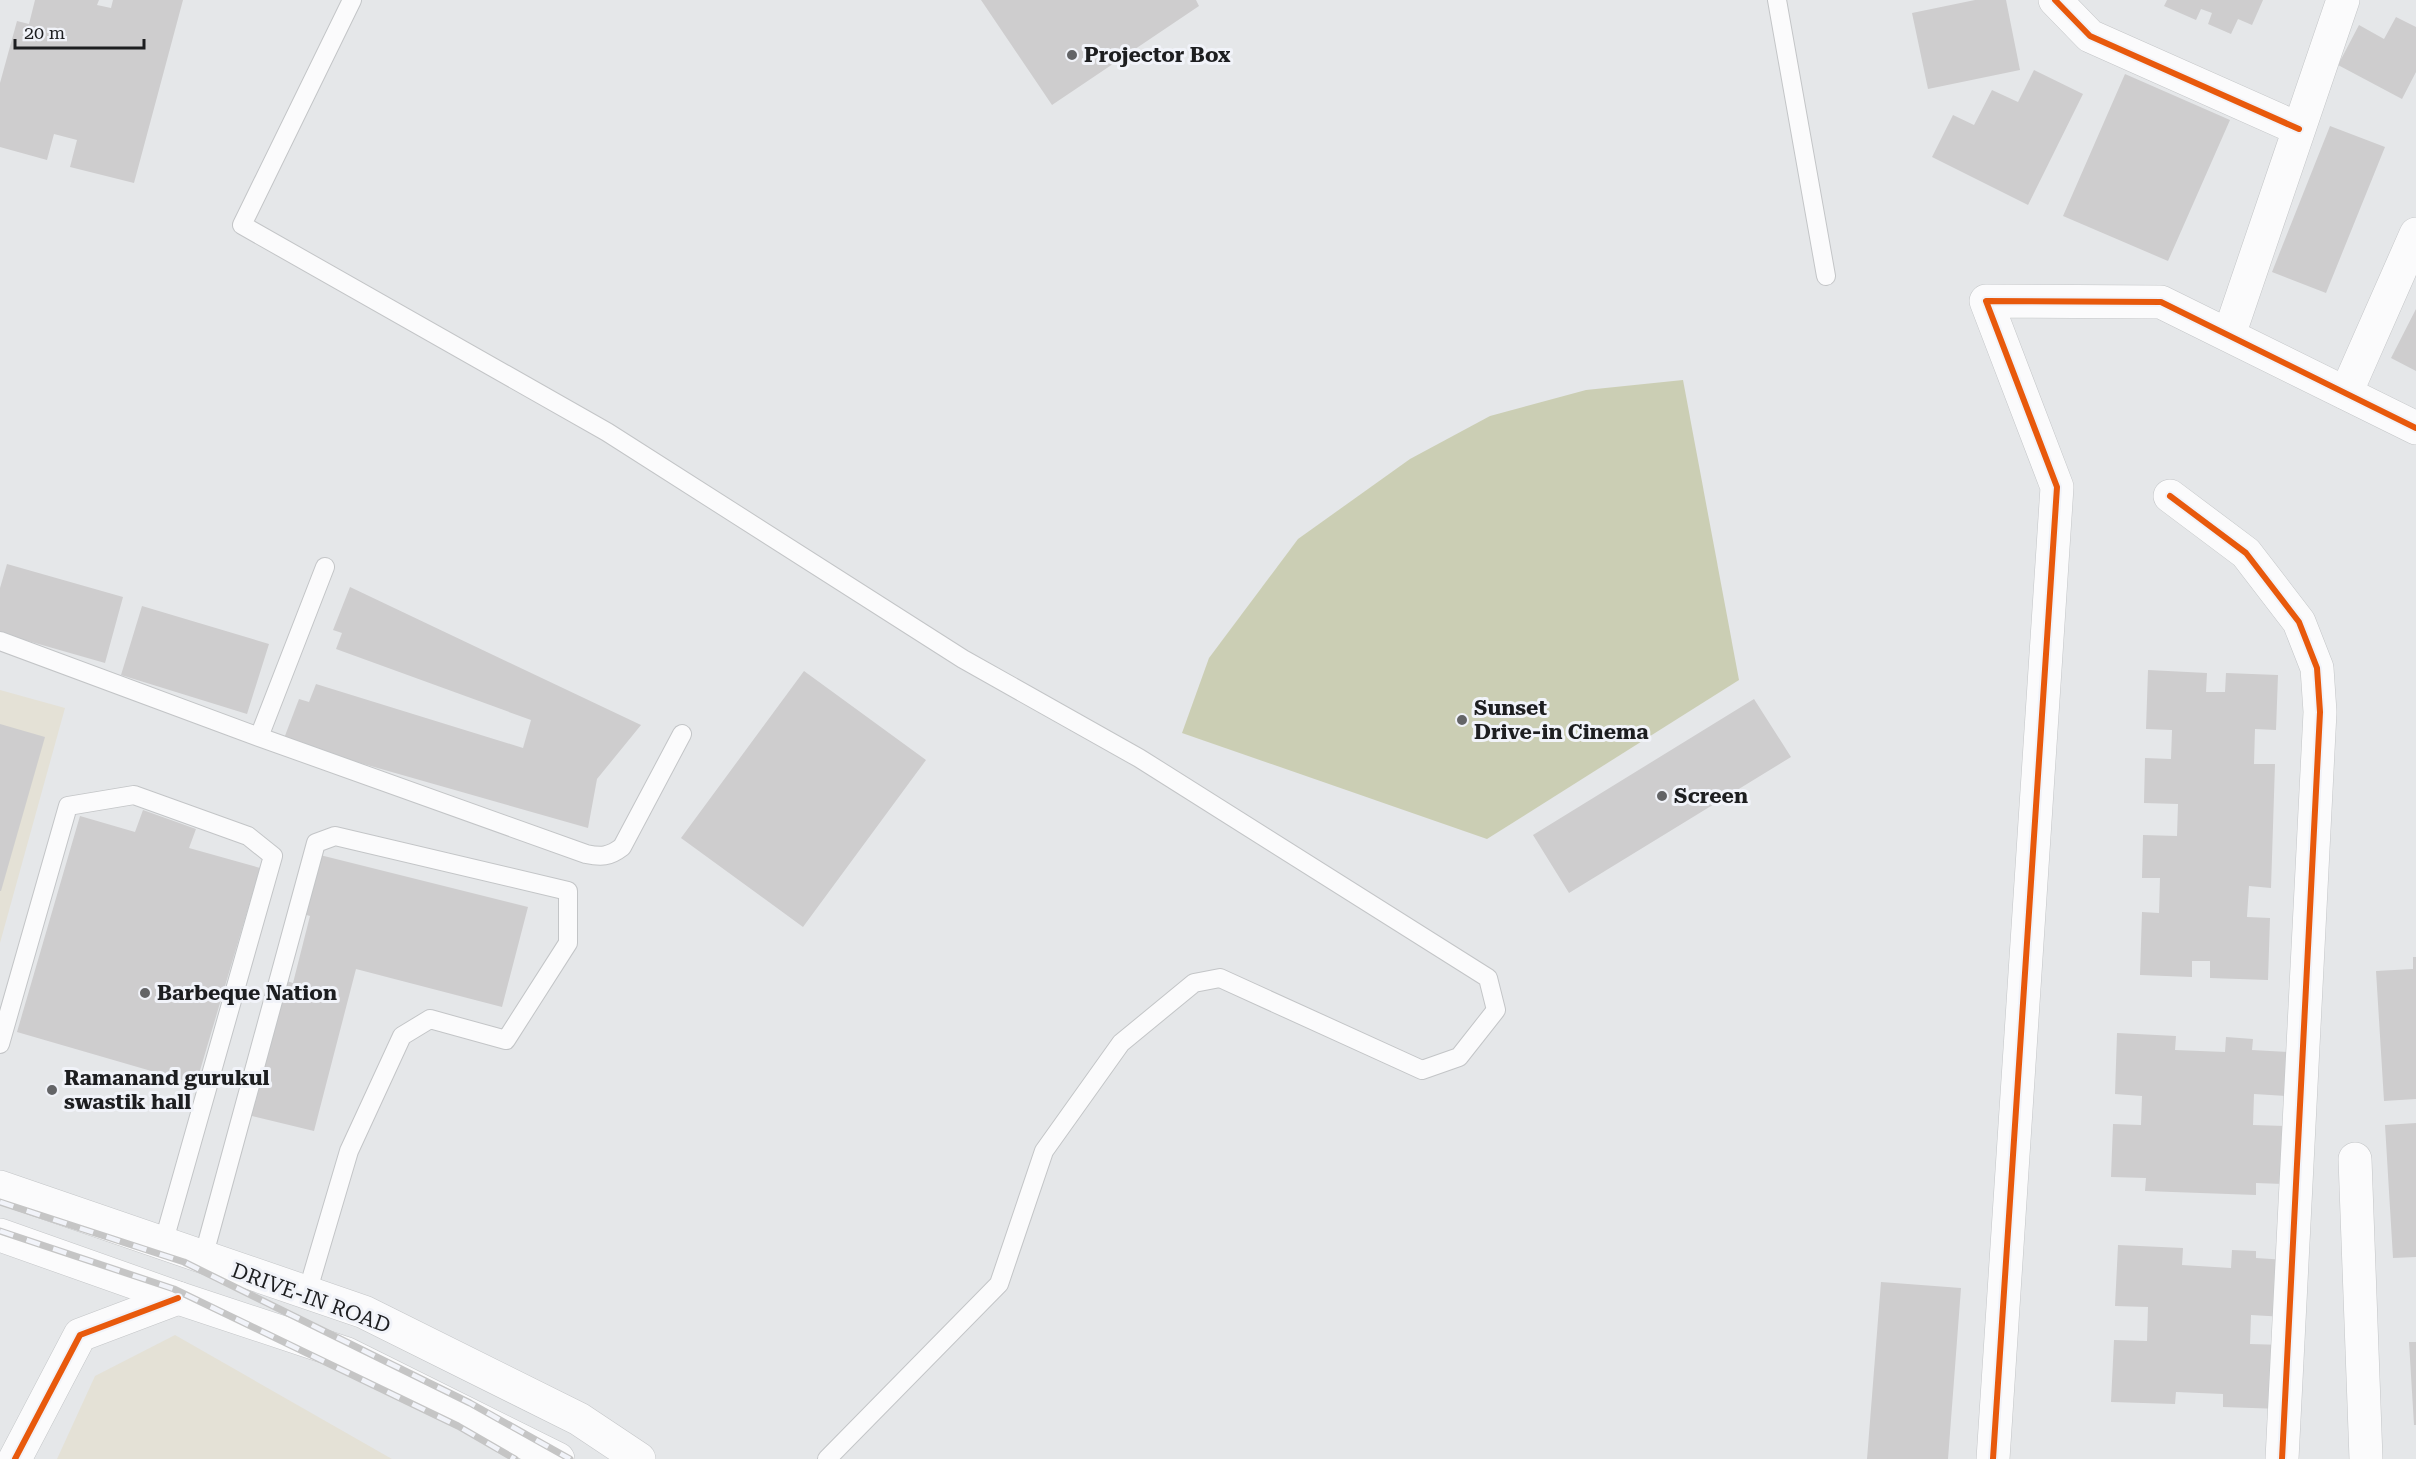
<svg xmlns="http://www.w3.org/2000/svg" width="2416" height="1459" viewBox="0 0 2416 1459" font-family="'Roboto Serif',serif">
<rect width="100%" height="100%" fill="#e5e7e9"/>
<path fill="#e4e1d6" d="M0,690L65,708L0,943Z
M175,1335L392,1459H57L95,1376Z"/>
<path fill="#cbceb4" d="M1683,380L1739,680L1487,839L1182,733L1209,658L1298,539L1410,459L1490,416L1586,390Z"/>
<path fill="#cecdce" d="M35,0H99L97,5L111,8L113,0H183L134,183L70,167L77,140L54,134L47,160L0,147V83L17,21L29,24Z
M981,0H1196L1199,6L1052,105Z
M1975,0H2006L2020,70L1928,89L1912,13Z
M2167,0H2263L2252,25L2238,19L2231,34L2208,24L2212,13L2201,9L2196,20L2164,6Z
M2396,17L2416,27V72L2402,99L2338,65L2359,25L2384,39Z
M2034,70L2083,94L2028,205L1932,157L1953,115L1974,125L1992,90L2018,102Z
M2125,74L2230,120L2168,261L2063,216Z
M2330,126L2385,147L2326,293L2272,272Z
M2416,309V371L2391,358Z
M7,564L123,597L105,663L0,633V588Z
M350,587L641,725L597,779L588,828L283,741L299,699L309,702L316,684L523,748L531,720L336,649L342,633L333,630Z
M142,606L269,644L247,714L121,675Z
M2148,670L2207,673L2206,692H2225L2226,673L2278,675L2276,730L2255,729L2254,764H2275L2271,888L2249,886L2247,917L2270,918L2268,980L2210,978V961H2192V977L2140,975L2142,912L2159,913L2160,878H2142L2143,835L2177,836L2178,804L2144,803L2145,758L2171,759L2172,730L2146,729Z
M804,671L926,760L803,927L681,838Z
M1754,699L1791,757L1569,893L1533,835Z
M0,724L45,737L1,891H0Z
M143,810L196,829L189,848L260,868L196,1084L17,1032L80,816L135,832Z
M316,854L528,907L502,1007L356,969L314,1131L248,1115L283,980L293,983L310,916L300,913Z
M2413,957H2416V1099L2384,1101L2376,971L2413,969Z
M2117,1033L2176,1036L2175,1050L2225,1052L2226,1037L2253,1039L2252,1050L2288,1052L2286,1096L2254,1094L2253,1125L2285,1126L2283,1184L2256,1183V1195L2145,1191L2146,1178L2111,1177L2113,1124L2141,1125L2142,1096L2115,1094Z
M2416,1123V1257L2393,1258L2385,1125Z
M2118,1245L2183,1248L2182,1265L2231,1268L2232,1250L2256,1251V1258L2287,1260L2285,1317L2251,1315L2250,1344L2284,1345L2281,1409L2223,1407V1394L2176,1392L2175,1404L2111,1402L2114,1340L2147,1341L2148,1307L2115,1306Z
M1881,1282L1961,1288L1948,1459H1867Z
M2409,1342H2416V1425H2414Z"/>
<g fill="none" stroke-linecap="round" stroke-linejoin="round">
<defs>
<path id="service" d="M352,0L242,225L607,432L963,659L1139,758L1488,978L1496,1010L1459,1057L1422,1070L1220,978L1194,983L1121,1043L1044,1151L999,1284L827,1459
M1777,0L1826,276
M0,641L259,737L586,854C601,857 609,857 622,847L682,734
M259,737L325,567
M0,1044L68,806L134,795L248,836L273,856L163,1244
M203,1258L316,843L335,836L568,891V943L506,1040L430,1019L402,1036L349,1151L307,1293"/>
<path id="minor" d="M2055,0L2090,36L2299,129
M2229,335L2343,0
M2346,393L2416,234
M2170,496L2246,553L2299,622L2317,668L2320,712L2282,1459
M2355,1159L2366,1459
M15,1459L80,1335L178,1298"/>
<path id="tertiary" d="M1993,1459L2057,487L1986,301L2161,302L2416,428"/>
<path id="secondary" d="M0,1187L364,1312L579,1419L639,1459
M0,1235L178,1298L347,1354L558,1459"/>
</defs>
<use href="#service" stroke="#c3c5c7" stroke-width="20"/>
<use href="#minor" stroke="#c3c5c7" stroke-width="34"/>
<use href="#tertiary" stroke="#c3c5c7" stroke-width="34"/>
<use href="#secondary" stroke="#c3c5c7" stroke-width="34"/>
<use href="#service" stroke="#fbfbfc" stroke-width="18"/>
<use href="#minor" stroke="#fbfbfc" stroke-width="33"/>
<use href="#tertiary" stroke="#fbfbfc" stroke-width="33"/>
<use href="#secondary" stroke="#fbfbfc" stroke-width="33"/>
<defs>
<path id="rail" d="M0,1202L184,1262L470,1403L570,1459
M0,1231L174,1289L458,1426L515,1459"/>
</defs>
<use href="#rail" stroke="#c5c5c5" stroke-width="7"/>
<use href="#rail" stroke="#f1f3f9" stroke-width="4.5" stroke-dasharray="14" stroke-linecap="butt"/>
<defs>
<path id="cycleway" d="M2055,0L2090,36L2299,129
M2170,496L2246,553L2299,622L2317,668L2320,712L2282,1459
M15,1459L80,1335L178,1298
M1993,1459L2057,487L1986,301L2161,302L2416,428"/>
</defs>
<use href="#cycleway" stroke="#f1f3f9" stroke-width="10"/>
<use href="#cycleway" stroke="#e8590c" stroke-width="6"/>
</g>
<g fill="#636466" stroke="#f1f3f9" stroke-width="2">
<circle cx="1072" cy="55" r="6"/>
<circle cx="1462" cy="720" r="6"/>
<circle cx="1662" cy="796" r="6"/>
<circle cx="145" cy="993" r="6"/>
<circle cx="52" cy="1090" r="6"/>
</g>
<g text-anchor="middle" stroke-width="6" stroke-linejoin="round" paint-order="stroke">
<g font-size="21" font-weight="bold" fill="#1d1e20" stroke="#f1f3f9" text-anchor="start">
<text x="1084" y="62">Projector Box</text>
<text x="1474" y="715">Sunset<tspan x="1474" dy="24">Drive-in Cinema</tspan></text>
<text x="1674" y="803">Screen</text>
<text x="157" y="1000">Barbeque Nation</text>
<text x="64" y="1085">Ramanand gurukul<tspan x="64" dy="24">swastik hall</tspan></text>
</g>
<g font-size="21" fill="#1d1e20" stroke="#f1f3f9">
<text transform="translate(311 1298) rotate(20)" y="7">DRIVE-IN ROAD</text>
</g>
</g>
<path d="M15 39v9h129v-9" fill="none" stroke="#1d1e20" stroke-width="3"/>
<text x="24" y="39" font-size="18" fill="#1d1e20" stroke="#f1f3f9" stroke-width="4.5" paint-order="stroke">20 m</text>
</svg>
